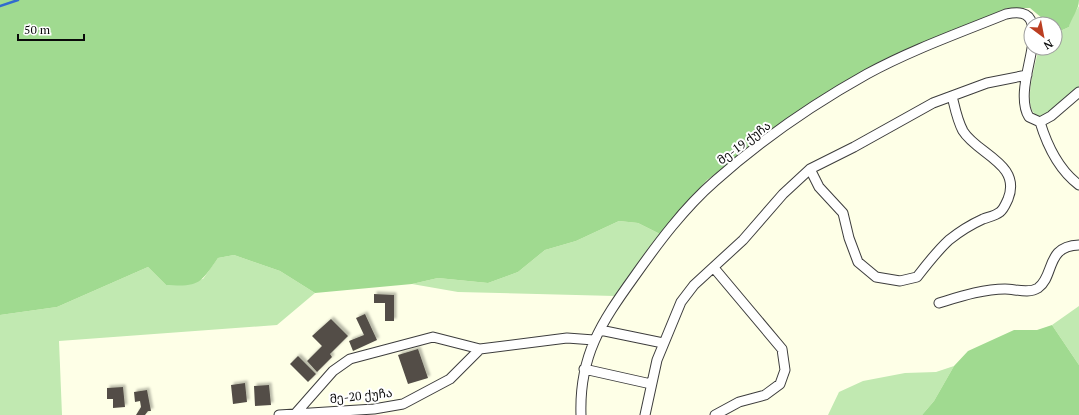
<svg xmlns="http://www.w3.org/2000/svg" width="1079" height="415" viewBox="0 0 1079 415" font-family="'PT Serif','Noto Sans Georgian',serif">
<defs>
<filter id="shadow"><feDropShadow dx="2.5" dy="-2.5" stdDeviation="1" flood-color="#0004"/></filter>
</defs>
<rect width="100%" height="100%" fill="#feffe7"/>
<path fill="#c1e9b1" d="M1079,6V88L1045,116C1017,122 1036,62 1039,48H1055V29L1058,32L1069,27L1070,21Z
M619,221L638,223L660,234L615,296L458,292L412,284L438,278L488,283L518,272L545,250L576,241Z
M234,255L280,271L315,293L277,325L59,341L62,415H0V315L57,307L148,267L166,285L203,279L218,258Z
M1079,306V365L1052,325Z
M954,366L934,401L922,415H828L839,392L863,381L905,373L936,372Z"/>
<path fill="#a0da90" d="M0,0H1079C1079,10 1071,18 1069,27L1058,32L1055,29V24H1049L1030,8H1007L871,67L833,89L707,180L660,234L638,223L619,221L576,241L545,250L518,272L488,283L438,278L412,284L315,293L280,271L234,255L218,258C200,284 199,287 166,285L148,267L57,307L0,315Z
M1052,325L1079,365V415H922L934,401L954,366L968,351L1014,330H1037Z"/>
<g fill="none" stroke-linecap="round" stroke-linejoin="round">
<path stroke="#316acf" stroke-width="2.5" d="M0,6L18,0"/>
</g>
<path fill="#534e46" filter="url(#shadow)" d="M374,294L394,295V321H385V303H374Z
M365,314L377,340L353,351L349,341L364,335L356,318Z
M331,319L348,336L330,354L332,357L317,372L307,361L322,346L312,336Z
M418,349L428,378L408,384L398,355Z
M298,356L316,374L308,382L290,364Z
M245,383L247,402L233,404L231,385Z
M269,385L271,405L255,406L254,386Z
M123,387L125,407L113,408V399H107V388Z
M147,390L151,411H148L145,415H136L141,407L140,401L135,402L134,392Z"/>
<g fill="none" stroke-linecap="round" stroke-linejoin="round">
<defs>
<path id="minor" d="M1032,48C1029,68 1018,99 1029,117L1040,122L1051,116L1079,92
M1040,122C1047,145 1059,170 1079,185
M810,169L819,187L843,213L849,238L858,262L876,277L900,281L917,277C927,264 937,251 949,240C959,232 972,224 983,219C988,217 995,216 1000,212C1004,209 1006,203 1008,199C1022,164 977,154 963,131C957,120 955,108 952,96
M714,268L782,349L785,370L780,384L765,395L739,402L715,415
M939,303C959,297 983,289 1005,289C1015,289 1029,294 1038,288C1055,276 1045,246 1079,245
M600,330L663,343
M584,369L651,384
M296,413L333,371L350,359L433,337L480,349
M279,415L374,409L403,404L450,379L480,349L567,338L594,340
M581,415C579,356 601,323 634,277C658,243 684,208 715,181C760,141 815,103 867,74C911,50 959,33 1006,14C1017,12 1029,11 1032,24
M645,415L657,360L681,302L694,285L743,240L783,194L810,169L854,147L933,103L987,83L1027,75"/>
</defs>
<use href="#minor" stroke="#3d3d3d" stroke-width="11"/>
<use href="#minor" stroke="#fff" stroke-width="9"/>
</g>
<g text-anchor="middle" stroke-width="4" stroke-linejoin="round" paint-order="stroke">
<g font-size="12" fill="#0a0a0a" stroke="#fff">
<text transform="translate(744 143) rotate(-37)" y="4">მე-19 ქუჩა</text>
<text transform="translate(361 396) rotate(-6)" y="4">მე-20 ქუჩა</text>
</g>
</g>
<g transform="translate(1043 36) rotate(148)"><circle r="19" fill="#ffffff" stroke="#9d9d9d"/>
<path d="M0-3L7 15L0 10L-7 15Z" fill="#bb3e21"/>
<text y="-6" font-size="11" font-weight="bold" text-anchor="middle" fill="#0a0a0a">N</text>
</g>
<path d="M18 34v6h66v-6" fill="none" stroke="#0a0a0a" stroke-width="2"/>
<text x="24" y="34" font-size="12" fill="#0a0a0a" stroke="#ffffff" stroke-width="3" paint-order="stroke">50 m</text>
</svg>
